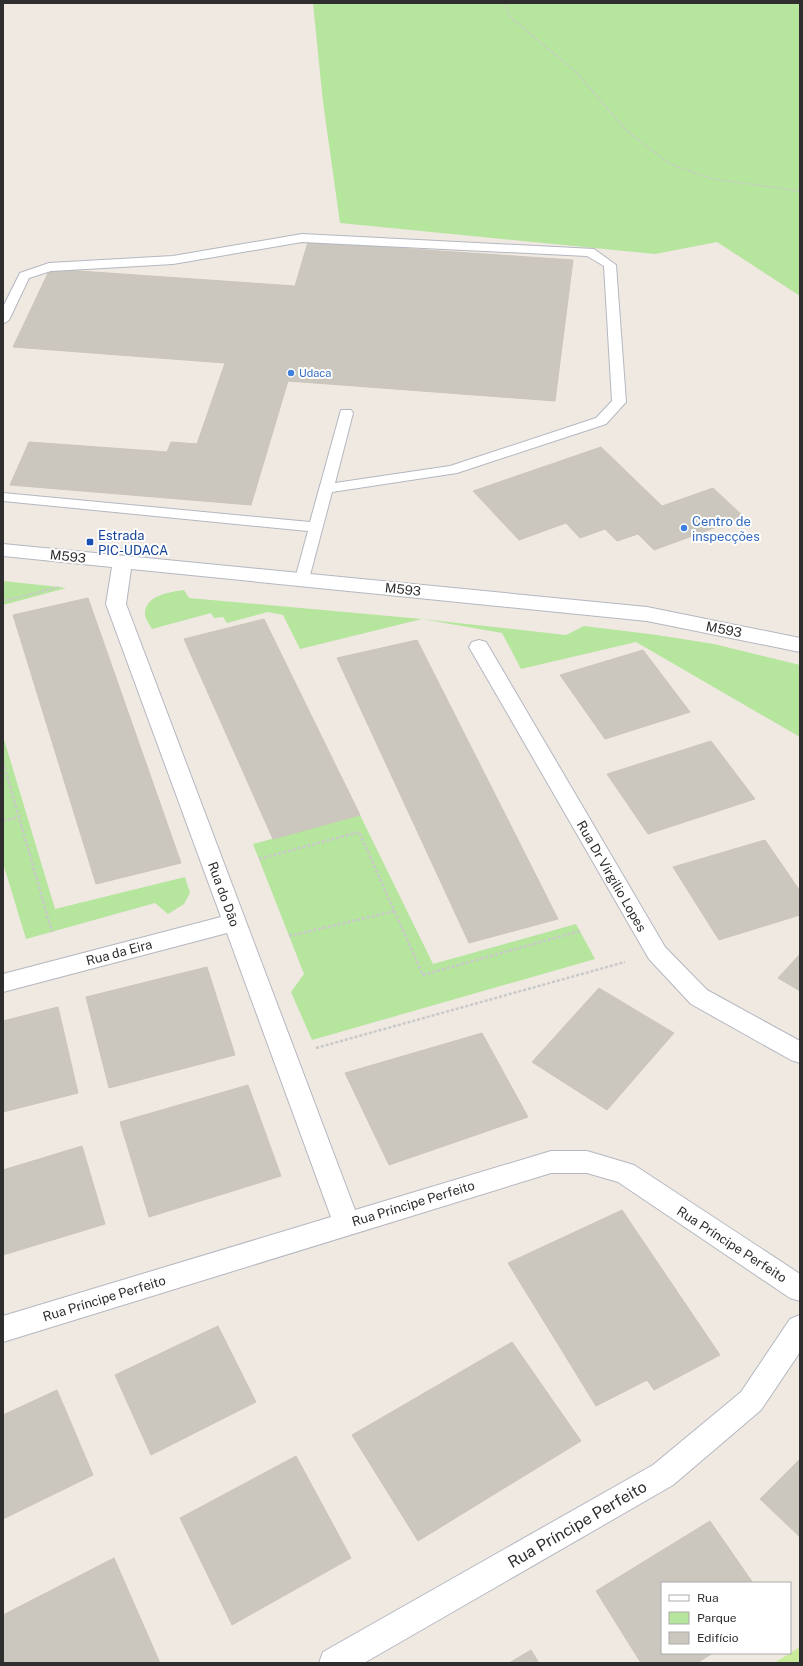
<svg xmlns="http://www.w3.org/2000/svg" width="803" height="1666" viewBox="0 0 803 1666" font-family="'Public Sans',sans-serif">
<rect width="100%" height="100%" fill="#efe9e1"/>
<path fill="#b6e59e" d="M313,3H800V296L717,242L655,254L340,223L323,102Z
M3,581L59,587L66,588L3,605Z
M184,590L189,598L422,619L566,635L584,626L657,635L714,644L800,665V737L636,642L521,669L502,633L422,619L300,649L283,615L268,612L227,623L223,617L214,618L211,613L152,629C150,625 145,619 145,614C145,595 170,592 184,590Z
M3,736L55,909L185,877L190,893L184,904L168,914L155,903L26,939L3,863Z
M360,815L433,964L576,924L595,959L312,1040L291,992L304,974L253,844Z"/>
<path fill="#c9ec9a" d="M800,1647V1663H774Z"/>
<path fill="#cbc7bf" stroke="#cbc5ba" d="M308,242L573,260L555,401L288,381L251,505L10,485L29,442L167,452L171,442L197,444L225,363L13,347L50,269L295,286Z
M601,447L662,506L713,488L744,517L654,550L638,534L617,541L605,529L580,538L566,523L519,540L473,491Z
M88,598L181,863L96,884L13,615Z
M264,619L360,815L273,839L184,639Z
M417,640L558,919L469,943L337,658Z
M643,650L690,712L605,739L560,675Z
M711,741L755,799L648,834L607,774Z
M765,840L800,891V915L719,940L673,867Z
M800,954V991L778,978Z
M207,967L235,1055L109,1088L86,997Z
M599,988L674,1033L607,1110L532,1062Z
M58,1007L78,1093L3,1112V1021Z
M482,1033L528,1117L389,1165L345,1073Z
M248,1085L281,1176L149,1217L120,1122Z
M82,1146L105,1224L3,1255V1170Z
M622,1210L720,1355L654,1390L647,1380L596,1406L508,1263Z
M218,1326L256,1402L151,1455L115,1375Z
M512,1342L581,1441L418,1541L352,1435Z
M57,1390L93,1475L3,1519V1415Z
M296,1456L351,1558L232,1625L180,1518Z
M800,1459V1537L760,1499Z
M710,1521L753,1583H662V1653H713L697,1663H641L596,1591Z
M114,1558L160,1663H3V1615Z
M531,1650L539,1663H509Z"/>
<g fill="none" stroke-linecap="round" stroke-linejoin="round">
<defs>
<path id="service" d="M302,234L594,249L616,265L626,402L606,424L457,473L332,492L309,579L307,582L302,584L297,582L295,579L308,531L3,501V493L310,522L341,410H351L353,413L335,483L450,466L596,418L612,401L604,266L587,256L302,242L173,264L51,271L29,278L9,320L3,324V307L20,273L49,263L173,256Z"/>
<path id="minor" d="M3,544L647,607L800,638V652L647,621L131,569L126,604L355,1210L551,1151H587L634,1165L800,1274V1301L790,1298L618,1182L587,1173H551L3,1342V1316L331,1217L227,933L3,992V974L221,917L106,604L112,567L3,556Z
M479,640L486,642L489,647L665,947L707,990L800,1041V1063L791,1060L691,1004L649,959L469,647L472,642Z
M800,1315V1352L761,1410L673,1485L364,1663H319L323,1652L653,1465L741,1392L790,1319Z"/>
</defs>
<use href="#service" stroke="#b4b7c1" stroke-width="2"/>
<use href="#minor" stroke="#b4b7c1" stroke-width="2"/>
<path stroke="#c9c9c9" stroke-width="1.5" stroke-dasharray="2 1.5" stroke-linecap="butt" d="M505,3L510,17L576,72L627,131L670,164L713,179L800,191"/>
<path stroke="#c9c9c9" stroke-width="2" stroke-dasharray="2.5 1.5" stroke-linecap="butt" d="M3,601L59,587"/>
<path stroke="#c9c9c9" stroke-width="2.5" stroke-dasharray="3 2" stroke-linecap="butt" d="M3,762L52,932
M3,821L19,817
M259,859L359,832L423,975L580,931
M289,936L395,911
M316,1048L625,962"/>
<use href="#service" fill="#fff" fill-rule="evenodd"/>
<use href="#minor" fill="#fff" fill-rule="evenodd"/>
</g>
<g fill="#3f7fe0" stroke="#fff" stroke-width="1.5">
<circle cx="291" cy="373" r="4"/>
<circle cx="684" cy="528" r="4"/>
</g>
<rect fill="#1a4fb4" stroke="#fff" stroke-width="1.5" x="86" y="538" width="8" height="8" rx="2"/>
<g text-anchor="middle" stroke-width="4" stroke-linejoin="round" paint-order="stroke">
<g font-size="11" fill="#366cbe" stroke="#fff" text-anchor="start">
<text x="299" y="377">Udaca</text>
</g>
<g font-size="13" fill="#366cbe" stroke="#fff" text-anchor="start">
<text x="692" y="526">Centro de<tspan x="692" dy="15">inspecções</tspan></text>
</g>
<g font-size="13" fill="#164399" stroke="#fff" text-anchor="start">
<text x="98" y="540">Estrada<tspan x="98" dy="15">PIC-UDACA</tspan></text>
</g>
<g font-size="13" fill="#2e2e2e" stroke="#fff">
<text transform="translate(68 556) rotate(6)" y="5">M593</text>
<text transform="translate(403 589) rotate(6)" y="5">M593</text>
<text transform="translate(724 629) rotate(11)" y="5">M593</text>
<text transform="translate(612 876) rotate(60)" y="5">Rua Dr Virgilio Lopes</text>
<text transform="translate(224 894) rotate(70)" y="5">Rua do Dão</text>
<text transform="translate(119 952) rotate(-15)" y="5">Rua da Eira</text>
<text transform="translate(413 1203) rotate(-17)" y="5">Rua Príncipe Perfeito</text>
<text transform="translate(732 1244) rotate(33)" y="5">Rua Príncipe Perfeito</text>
<text transform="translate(104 1298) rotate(-17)" y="5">Rua Príncipe Perfeito</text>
</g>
<g font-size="16" fill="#2e2e2e" stroke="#fff">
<text transform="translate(577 1524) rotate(-30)" y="6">Rua Príncipe Perfeito</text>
</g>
</g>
<rect width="803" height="1666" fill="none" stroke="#2e2e2e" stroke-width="8"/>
<rect x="661" y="1582" width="130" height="72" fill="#ffffff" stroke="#ababab"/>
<rect x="669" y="1595" width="20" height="6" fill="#ffffff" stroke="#ababab"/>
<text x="697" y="1602" font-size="12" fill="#2e2e2e">Rua</text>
<rect x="669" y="1612" width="20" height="12" fill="#b6e59e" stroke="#ababab"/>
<text x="697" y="1622" font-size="12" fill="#2e2e2e">Parque</text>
<rect x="669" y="1632" width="20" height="12" fill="#cbc7bf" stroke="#ababab"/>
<text x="697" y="1642" font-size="12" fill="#2e2e2e">Edifício</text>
</svg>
